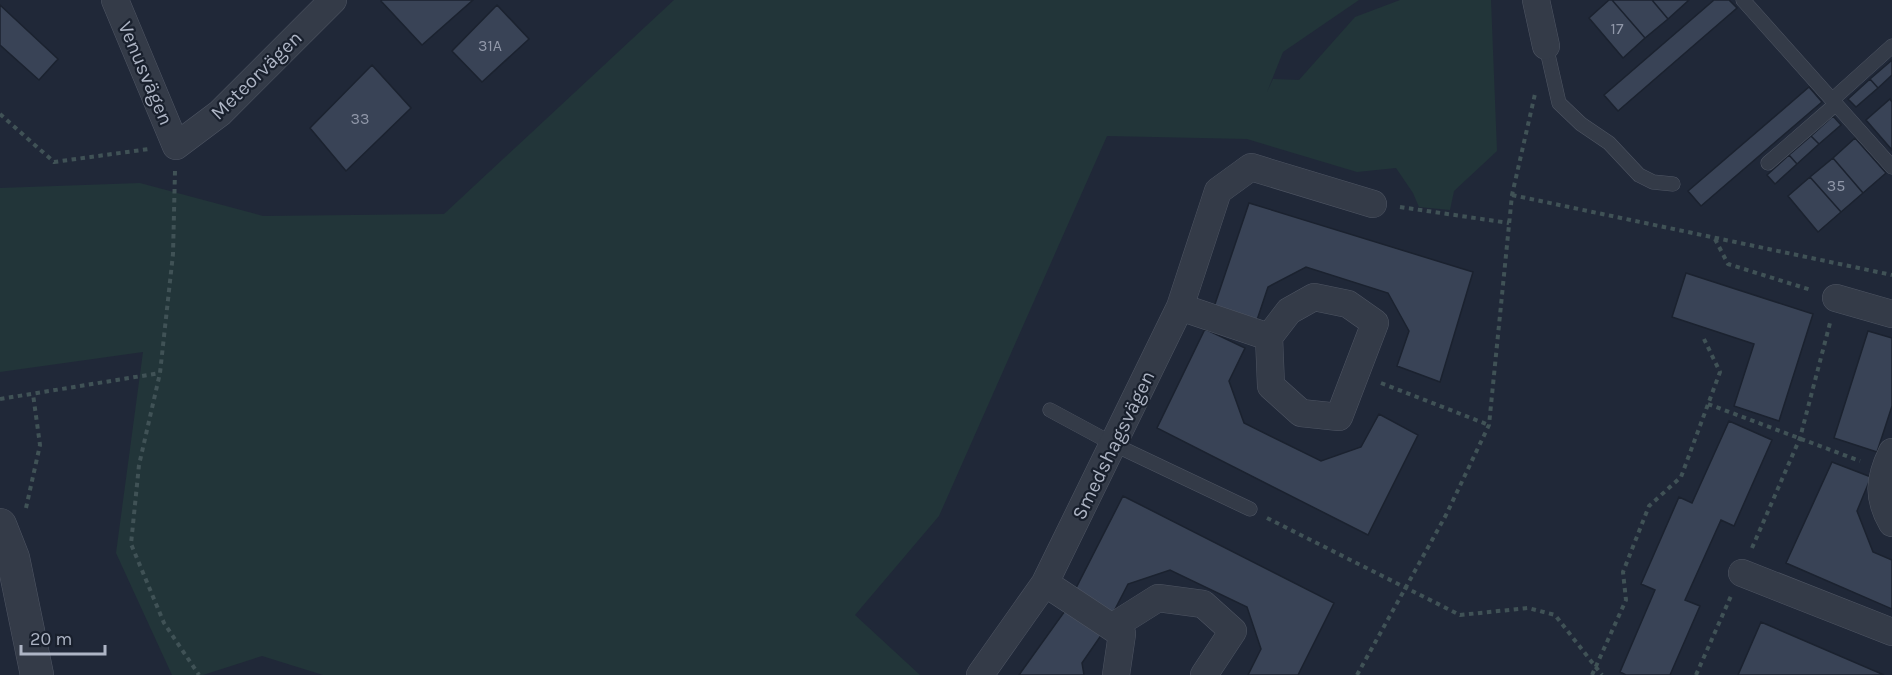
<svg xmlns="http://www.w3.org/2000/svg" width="1892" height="675" viewBox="0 0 1892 675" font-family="Karla,sans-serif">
<rect width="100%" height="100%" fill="#202838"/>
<path fill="#223539" d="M674,0H1359L1283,52L1267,92L1273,79L1299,80L1355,17L1400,0H1491L1497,151L1454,191L1450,210L1419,207L1413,193L1396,168L1357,172L1247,139L1107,136L939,516L855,615L920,675H323L262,656L203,675H172L116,553L143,352L0,372V188L140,183L263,216L444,214Z"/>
<path fill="#394356" stroke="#1b222f" stroke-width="1.5" d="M382,0H473L422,45L381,1Z
M1609,0H1612L1645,38L1623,58L1589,18Z
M1612,0H1652L1668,19L1645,38Z
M1652,0H1689L1668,19Z
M1714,0H1729L1737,8L1618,111L1604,95Z
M0,5L58,59L39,80L0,45Z
M497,5L529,39L482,82L452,51Z
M1892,60V75L1878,88L1870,79Z
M372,65L411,108L346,171L310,128Z
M1870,79L1878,88L1856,107L1848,99Z
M1809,87L1822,102L1701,206L1688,191Z
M1890,99L1892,102V150L1866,120Z
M1833,116L1841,125L1819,144L1811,136Z
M1811,136L1819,144L1797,164L1789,155Z
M1855,138L1886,173L1863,193L1833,158Z
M1789,155L1797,164L1775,184L1767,175Z
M1833,158L1863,193L1841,212L1810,177Z
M1810,177L1841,212L1818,232L1788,196Z
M1249,203L1473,272L1440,382L1397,366L1409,331L1388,293L1306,267L1268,287L1256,323L1213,310Z
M1686,273L1813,314L1779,421L1734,406L1754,344L1672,317Z
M1205,329L1245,348L1229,381L1244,423L1321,461L1361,447L1379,414L1418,435L1368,535L1157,428Z
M1868,331L1892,338V406L1877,452L1834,438Z
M1729,421L1772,440L1734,526L1721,520L1685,600L1700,606L1670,675H1626L1620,672L1655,590L1641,584L1679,497L1692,503Z
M1832,462L1871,477L1857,511L1873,552L1892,560V609L1786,563Z
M1123,496L1334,603L1298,675H1248L1261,649L1247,607L1170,570L1128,584L1111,617L1071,598Z
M1067,608L1102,634L1082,663L1084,675H1019Z
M1761,622L1884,675H1738Z"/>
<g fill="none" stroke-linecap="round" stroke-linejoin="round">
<defs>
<path id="service" d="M1743,0L1892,167
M1546,46L1559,103L1581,124L1609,143L1639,175L1653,182L1673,184
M1832,100L1892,46
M1768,163L1836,104
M1050,410L1113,444L1250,509"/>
<path id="minor" d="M115,0L176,146L220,113L333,0
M1536,0L1546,46
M1836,298L1892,314
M1180,307L1269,337L1271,386L1301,413L1339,417L1375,323L1348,304L1314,297L1289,311L1269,337
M1892,452C1879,479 1877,497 1892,523
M1742,573L1892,632
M1045,583L1122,634L1116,675
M1112,627L1158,598L1203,604L1233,631L1204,675
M980,675L1045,583L1180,307L1218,191L1251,167L1373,204"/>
<path id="tertiary" d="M0,525L13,558L37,675"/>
</defs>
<use href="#service" stroke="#4e5563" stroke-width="15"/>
<use href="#minor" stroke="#4e5563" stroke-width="28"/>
<use href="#tertiary" stroke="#4e5563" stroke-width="34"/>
<path stroke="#405256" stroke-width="4" stroke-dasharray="4.5 4.5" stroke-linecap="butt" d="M0,114L54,162L149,149
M175,171L173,254L160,373L139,465L131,544L164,623L199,675
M1512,195L1892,275
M1400,207L1509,223
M1715,239L1728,264L1811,290
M1381,383L1489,425
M0,399L160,373
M1708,404L1860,461
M26,508L40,445L33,394
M1267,518L1460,615L1528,608L1555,615L1602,675
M1752,548L1800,438L1830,323
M1357,675L1446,515L1489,425L1512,195L1535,94
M1592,675L1626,600L1623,572L1649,506L1681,477L1720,372L1704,339
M1696,675L1731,596"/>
<use href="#service" stroke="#343b48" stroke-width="14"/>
<use href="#minor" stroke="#343b48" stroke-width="27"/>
<use href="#tertiary" stroke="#343b48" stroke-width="33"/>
</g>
<g text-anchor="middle" stroke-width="4.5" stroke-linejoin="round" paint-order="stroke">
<g font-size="16" fill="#9198a9">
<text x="1617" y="34">17</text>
<text x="490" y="51">31A</text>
<text x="360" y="124">33</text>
<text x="1836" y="191">35</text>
</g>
<g font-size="20" fill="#aeb5c5" stroke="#19202d">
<text transform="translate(146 73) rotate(67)" y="7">Venusvägen</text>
<text transform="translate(256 75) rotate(-44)" y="7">Meteorvägen</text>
<text transform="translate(1113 445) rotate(-64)" y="7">Smedshagsvägen</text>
</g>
</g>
<path d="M21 645v9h84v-9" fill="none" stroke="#aeb5c5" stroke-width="3"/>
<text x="30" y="645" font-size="18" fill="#aeb5c5" stroke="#19202d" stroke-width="4.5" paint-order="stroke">20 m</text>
</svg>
